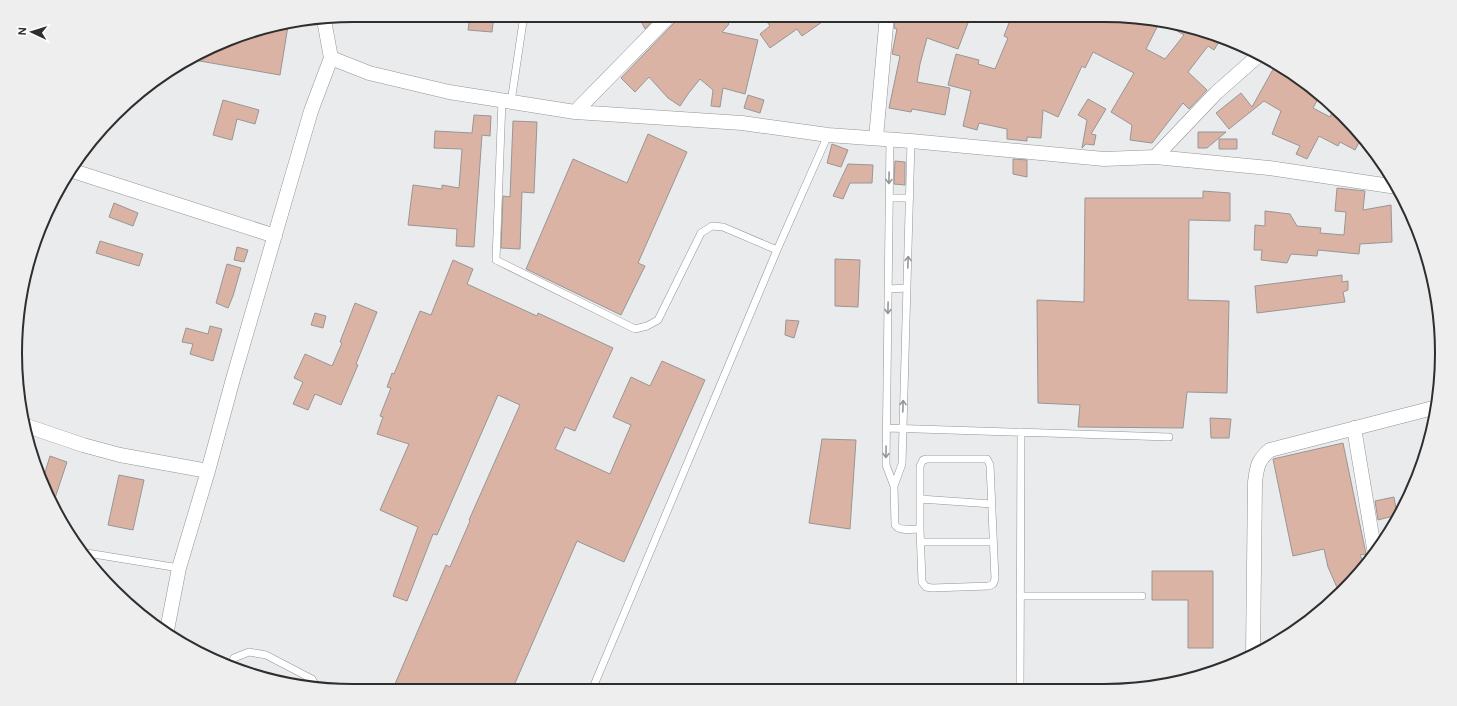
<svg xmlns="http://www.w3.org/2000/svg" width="1457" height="706" viewBox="0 0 1457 706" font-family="'DM Sans',sans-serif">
<rect width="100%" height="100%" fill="#eaebed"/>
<path fill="#dbb3a4" stroke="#989695" d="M470,15H494L492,32L468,30Z
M638,15H655L656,17L645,29Z
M678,15H736L728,23L729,24L722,32L758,40L745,94L723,88L720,107L711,106L713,90L700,79L688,94L680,106L668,98L649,77L635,92L621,78L676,21Z
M762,15H832L802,36L797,29L770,48L760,34L770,26Z
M895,15H926L946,22L949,15H971L958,49L927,38L920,64L917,82L950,88L945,115L912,109L911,112L889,108L900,56L892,54L897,29L894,28Z
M1012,15H1104L1160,21L1146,49L1165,59L1184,35L1167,25L1168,21L1222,37L1214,50L1208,46L1188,72L1207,90L1189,109L1183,103L1152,143L1130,140L1132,125L1111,112L1134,73L1093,52L1085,68L1082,66L1058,117L1043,110L1041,138L1027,137V141L1007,139V129L979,123L977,130L963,126L971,91L948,85L956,54L979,60L978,64L995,69L1008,38L1004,36Z
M288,26L280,75L194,60L244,33Z
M1276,64L1297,76L1320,95L1313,108L1330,117L1333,110L1346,117L1362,137L1355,150L1340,142L1338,146L1319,136L1307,159L1296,154L1300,146L1272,134L1281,111L1264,101L1229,129L1216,113L1241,93L1252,107Z
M748,95L764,100L760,113L744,108Z
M1088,99L1106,109L1091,134L1096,135L1094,145L1086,144L1082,148L1087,120L1078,115Z
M223,100L259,110L255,124L237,119L232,140L213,135Z
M474,115L491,116L490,136L482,135L474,247L456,246L457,229L408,225L413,185L442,189V185L459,188L462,149L434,148L435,131L472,133Z
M513,121L537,122L534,193L522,192L520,249L501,248L503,196L510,197Z
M1198,132H1226L1207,148H1198Z
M648,134L687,152L638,263L645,266L621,315L526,269L573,159L627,183Z
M1219,139H1237V149H1219Z
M832,144L848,150L841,167L827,163Z
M1013,159L1027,160V177L1013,174Z
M895,161L905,162V185L894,184Z
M848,164L873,165L872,183H850L843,199L833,196Z
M1337,188L1365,191L1363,210L1391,205L1392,242L1360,244L1359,254L1318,250L1317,256L1291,254L1287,263L1261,260L1262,250H1254L1255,225L1265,226V211L1290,214L1297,226L1321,228L1320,233L1344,235L1346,212L1335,211Z
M1203,191L1230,193V221L1189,220L1188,300L1229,301L1227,393L1187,392L1183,428L1078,427L1080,405L1038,403L1037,300L1084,302L1085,198H1203Z
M114,203L138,213L133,226L109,217Z
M100,241L143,254L139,266L96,253Z
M237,247L248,250L244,262L234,260Z
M835,259L860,260L858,307L835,306Z
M453,260L473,269L467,284L537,316L538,313L613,348L575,431L565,427L555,449L610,474L631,425L613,417L631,377L650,386L662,361L705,380L624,562L577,541L512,690L392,691L446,565L450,567L470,521L469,520L520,405L498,395L437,535L433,534L407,601L393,596L418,527L380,510L409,444L377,434L383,417L380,416L391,388L387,387L392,373L394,374L420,311L431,315Z
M227,264L241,268L233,296L228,308L216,303Z
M1342,275V282L1348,281V290L1343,292L1345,302L1257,313L1255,286Z
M355,303L377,312L356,364L358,365L341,405L315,394L308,410L293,404L303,382L294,378L305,354L332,366L342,343L340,342Z
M315,313L326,316L323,328L311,325Z
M786,320L799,321L794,338L785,335Z
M210,326L222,329L213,361L190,354L193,344L182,342L186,328L208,334Z
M1210,418L1231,419L1229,438H1211Z
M822,439L856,440L850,529L809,523Z
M1343,443L1366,554L1360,555L1365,566L1339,592L1328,567L1324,549L1293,556L1273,459Z
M50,456L67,462L52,507L50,503L43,479Z
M119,475L144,480L133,530L108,525Z
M1394,497L1397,515L1378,520L1375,501Z
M1152,571H1213V648H1188V600H1152Z"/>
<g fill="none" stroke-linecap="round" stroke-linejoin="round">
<defs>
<path id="lane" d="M502,100L496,260L635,329L647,326L658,320L701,233L712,226L723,227L777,250
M511,102L524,15
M890,139L886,465L894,486L895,525C900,532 912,529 920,529L922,582L926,587L932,588L989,586L993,584L995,579L990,465L987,459H927L923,460L920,466V529
M889,198H910
M888,289L907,288
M887,428L1169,437
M894,486L902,464L911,141
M920,499L992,504
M921,542H993
M81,552L179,568
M1020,596H1142
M230,667L234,658L249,652L266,655L312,679L317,687
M1020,689L1021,432
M592,690L777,250L828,135"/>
<path id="street" d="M331,58L369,73L449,92L575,112L742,123L828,135L911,141L1104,159L1155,157L1269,168L1397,187
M575,112L670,15
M876,138L887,15
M1155,157L1216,93L1259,55
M70,170L275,236
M27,426L83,445L120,455L208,471
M1354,428L1375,554
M167,630L179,568L208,471L233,379L311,111L331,58L324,20
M1253,654L1255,482C1257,466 1258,460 1270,450L1437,407"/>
</defs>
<use href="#lane" stroke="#939496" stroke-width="8"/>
<use href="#street" stroke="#939496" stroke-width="15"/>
<use href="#lane" stroke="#fff" stroke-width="7"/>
<use href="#street" stroke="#fff" stroke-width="14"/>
</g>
<defs><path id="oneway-shaft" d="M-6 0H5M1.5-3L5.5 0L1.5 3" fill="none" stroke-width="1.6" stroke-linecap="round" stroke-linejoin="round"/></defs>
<g stroke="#969697">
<use href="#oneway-shaft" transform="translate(889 178) rotate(91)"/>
<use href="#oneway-shaft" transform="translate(908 262) rotate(-88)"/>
<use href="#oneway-shaft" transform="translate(888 308) rotate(91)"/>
<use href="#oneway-shaft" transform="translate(903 406) rotate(-88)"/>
<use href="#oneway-shaft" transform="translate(886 452) rotate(91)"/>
</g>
<path d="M0 0H1457V706H0ZM353 22H1104A331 331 0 0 1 1435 353V353A331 331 0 0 1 1104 684H353A331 331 0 0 1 22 353V353A331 331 0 0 1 353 22Z" fill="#eee" fill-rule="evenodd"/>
<path fill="none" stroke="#2e2e2f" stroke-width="2" d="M353 22H1104A331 331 0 0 1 1435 353V353A331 331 0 0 1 1104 684H353A331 331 0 0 1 22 353V353A331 331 0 0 1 353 22Z"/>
<g transform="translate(32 32) rotate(274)" stroke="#ffffff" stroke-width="3" paint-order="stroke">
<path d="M0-3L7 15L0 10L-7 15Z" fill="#2e2e2f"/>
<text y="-6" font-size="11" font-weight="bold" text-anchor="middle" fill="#2e2e2f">N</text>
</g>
</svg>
